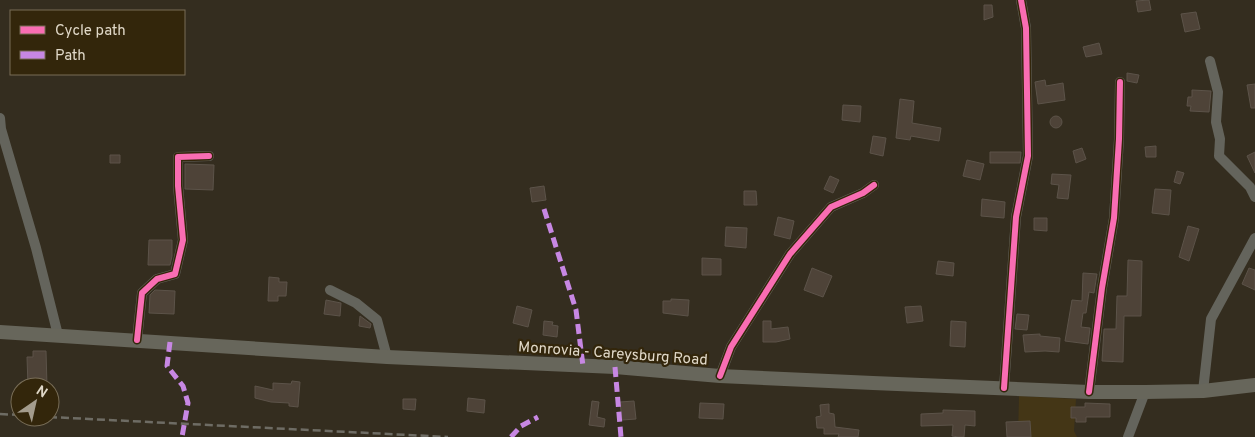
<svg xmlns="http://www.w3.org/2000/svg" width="1255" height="437" viewBox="0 0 1255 437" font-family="Overpass,sans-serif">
<rect width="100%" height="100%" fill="#342d1f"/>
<path fill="#443616" d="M1019,396L1076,399L1074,431L1077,437H1018Z"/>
<path fill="#4e4338" stroke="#5c5349" d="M1149,0L1151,10L1138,12L1136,1Z
M984,5H992L993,17L984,20Z
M1196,12L1200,29L1185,32L1181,14Z
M1099,43L1102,54L1086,57L1083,47Z
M1127,73L1139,75L1137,83L1127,81Z
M1045,80L1046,86L1063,83L1065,100L1038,104L1035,82Z
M1255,84V108H1251L1247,85Z
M1192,90L1211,91L1209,112L1190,111L1191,106H1187L1188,97H1192Z
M900,99L914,101L912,123L941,128L939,141L911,136L910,140L896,138Z
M843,105L861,106L860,122L842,120Z
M1050 122a6 6 0 1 1 12 0a6 6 0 1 1-12 0Z
M873,136L886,138L883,156L870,153Z
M1156,146V157H1146L1145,147Z
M1082,148L1086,159L1076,163L1073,151Z
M990,152H1021L1020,163H990Z
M1255,152V173L1247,156Z
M110,155H120V163H110Z
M967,160L984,164L980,180L963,176Z
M185,164L214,165L213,190L185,189Z
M1177,171L1184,173L1180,184L1174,182Z
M1052,174L1071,175L1068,199L1057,198L1059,185L1051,184Z
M830,176L839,180L833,193L824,189Z
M544,186L546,200L532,202L530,188Z
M1155,189L1171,190L1169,215L1152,213Z
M744,191H756L757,205H744Z
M982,199L1005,202L1004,218L981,216Z
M778,217L794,221L790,239L774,235Z
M1034,218H1047V231L1034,230Z
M1188,226L1199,229L1189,261L1179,257Z
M726,227L747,228L746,248L725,246Z
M149,240H172V256L170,265H148Z
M702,258L721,259V275H702Z
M1128,260L1142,261L1141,316H1124L1123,362L1102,361L1104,329H1116L1117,296H1127Z
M938,261L954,263L953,276L936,274Z
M812,268L832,276L823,297L804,290Z
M1249,268L1255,270V290L1242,284Z
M1083,273L1097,274L1094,293L1089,292L1086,313H1083L1081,327L1090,328L1088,344L1065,341L1072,300L1082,301Z
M269,277L279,278V282H287L286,296H278V301H268Z
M155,290L175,291L174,314L149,313L150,295Z
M671,299L689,300L688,316L663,313V301H671Z
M326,300L341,303L340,316L324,314Z
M517,306L532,310L528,327L513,323Z
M921,306L923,321L907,323L905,307Z
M1017,314L1029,315L1027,330L1015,329Z
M360,316L371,324L370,328L359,326Z
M544,321L553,322L552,325L558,326L557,337L543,335Z
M763,321H771V329L788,327L790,339L776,342H763Z
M951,321L966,322L965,347L950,346Z
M1040,334V336L1060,338L1059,352L1045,351L1025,352L1023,335Z
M33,351H46L47,386H28L27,357H33Z
M292,381L300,382L298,407L289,406V403L271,402L255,398V386L273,390V383L291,384Z
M468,398L485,400L484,413L467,411Z
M403,399H416L415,410L403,409Z
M592,401L599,402L597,417L605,419L604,427L589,425Z
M634,401L636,419L622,420L620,402Z
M700,403L724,404L723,419L699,418Z
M1085,403L1110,404V417H1086V422H1076V418H1071V407H1085Z
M829,404V413L834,414L835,427L859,430L858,437H838L839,434H824V428H817L816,417L821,416L820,405Z
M943,410L975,411V426L965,425L964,437H959L952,436L953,425L921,426V414L943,413Z
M1030,421L1031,437H1007L1006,422Z"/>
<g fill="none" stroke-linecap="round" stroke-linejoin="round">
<path stroke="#64645c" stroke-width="10" d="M1210,61L1218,92L1216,122L1220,139L1219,156L1250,187L1255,197
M0,118L1,129L36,248L58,335
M330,290L356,303L377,320L387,357
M137,340L142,293L157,279L175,274L183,240L178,186V157L209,156
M720,376L731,347L790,254L831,207L863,193L874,185
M1004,388L1016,217L1028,156L1026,28L1021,0
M1203,391L1211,319L1255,238
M1089,392L1102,288L1114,218L1119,139L1120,82
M1128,437L1145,392"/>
<path stroke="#67665b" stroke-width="14" d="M0,332L387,357L615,367L720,376L873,383L1089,392H1145L1203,391L1255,385"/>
<path stroke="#6e6c64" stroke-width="2.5" stroke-dasharray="8 4" stroke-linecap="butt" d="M0,414L20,415
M49,417L448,437"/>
<path stroke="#c787e3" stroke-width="5" stroke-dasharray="10 5" stroke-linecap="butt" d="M544,209L576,310L583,366
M170,342L167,366L183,386L188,403L182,437
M615,367L621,437
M511,437L521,426L538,417"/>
<defs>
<path id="cycleway" d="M137,340L142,293L157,279L175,274L183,240L178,186V157L209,156
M720,376L731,347L790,254L831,207L863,193L874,185
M1004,388L1016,217L1028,156L1026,28L1021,0
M1089,392L1102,288L1114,218L1119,139L1120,82"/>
</defs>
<use href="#cycleway" stroke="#33260b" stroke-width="9"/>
<use href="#cycleway" stroke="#f96db3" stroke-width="6"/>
</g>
<g text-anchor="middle" stroke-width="4.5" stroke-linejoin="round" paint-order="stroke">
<g font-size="15" fill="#e0d8c8" stroke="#33260b">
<text transform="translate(613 353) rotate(4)" y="5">Monrovia - Careysburg Road</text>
</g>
</g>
<rect x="10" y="10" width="175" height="65" fill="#33260b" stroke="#786d57"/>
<rect x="20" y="26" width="25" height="8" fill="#f96db3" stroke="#786d57"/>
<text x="55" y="35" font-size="15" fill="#e0d8c8">Cycle path</text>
<rect x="20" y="51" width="25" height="8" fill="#c787e3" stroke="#786d57"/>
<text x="55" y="60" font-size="15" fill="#e0d8c8">Path</text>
<g transform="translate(35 402) rotate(34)"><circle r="24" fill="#33260b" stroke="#786d57"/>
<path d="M0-4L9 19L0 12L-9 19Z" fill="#a49c8d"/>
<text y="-8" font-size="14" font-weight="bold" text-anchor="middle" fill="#e0d8c8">N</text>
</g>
</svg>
